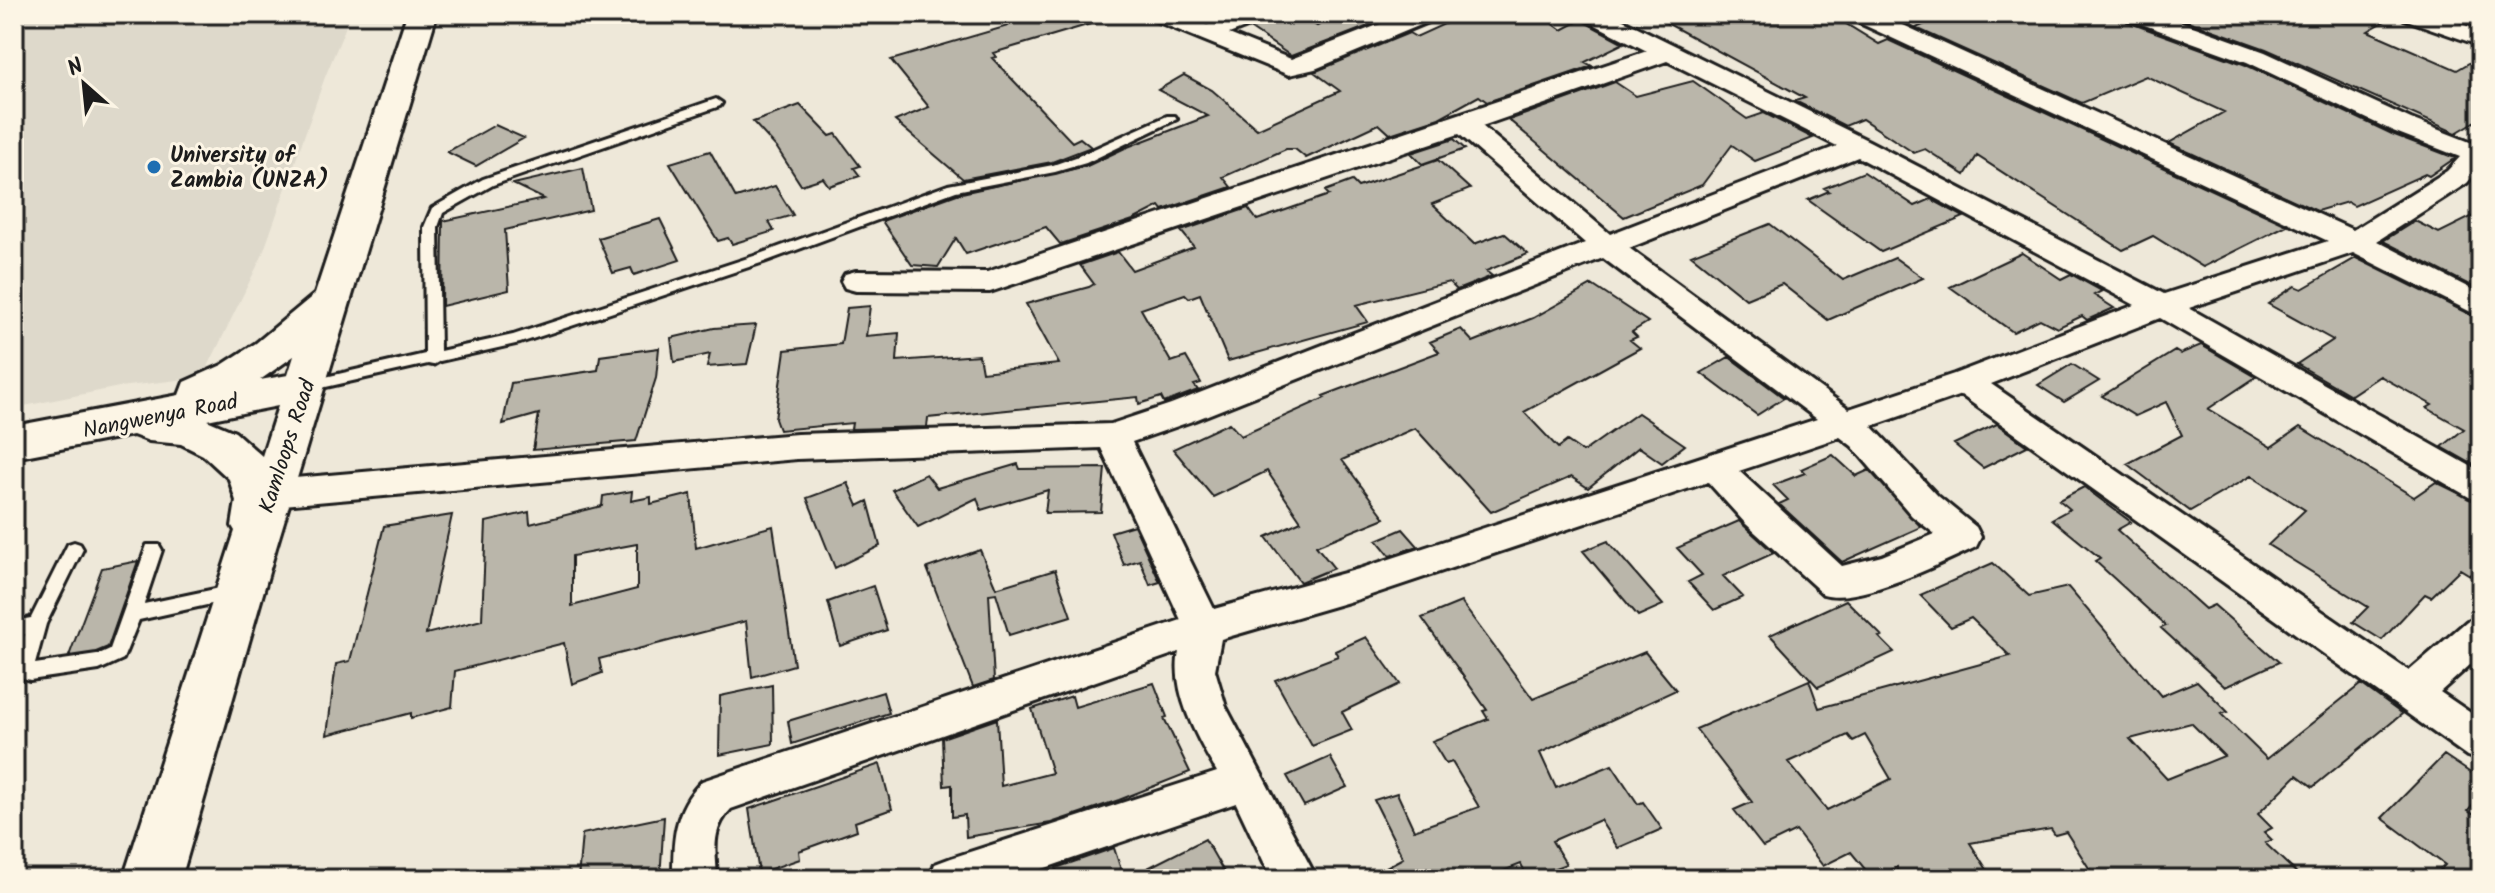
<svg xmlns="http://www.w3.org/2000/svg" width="2495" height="893" viewBox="0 0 2495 893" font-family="Kalam,sans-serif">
<rect width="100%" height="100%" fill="#eee8d9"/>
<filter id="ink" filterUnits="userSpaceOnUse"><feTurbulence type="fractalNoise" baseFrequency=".0125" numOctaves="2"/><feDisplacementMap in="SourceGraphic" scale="16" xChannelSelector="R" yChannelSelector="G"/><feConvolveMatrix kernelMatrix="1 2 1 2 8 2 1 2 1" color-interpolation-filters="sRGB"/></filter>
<g filter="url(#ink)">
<path fill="#ded9cb" d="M14,14H351L325,77L262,256L203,377L119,387L14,408Z"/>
<path fill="#bab6aa" stroke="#1c1c1c" stroke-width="2" fill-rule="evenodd" d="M1037,14H1103L1104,20L993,53L996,57L992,58L1072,142L1080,138L1091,147L1052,162L963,179L895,121L929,107L891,60L1008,26L1006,23Z
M1284,14L1292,19L1300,16L1317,26L1342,14H1374L1384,20L1291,56L1251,29Z
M1466,14H1539L1562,30L1581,20L1624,43L1585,62L1592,66L1487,102L1479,96L1439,118L1390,134L1379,124L1306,158L1295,149H1286L1223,177L1231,187L1163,210L1160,206L1133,220L1064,243L1060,244L1046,227L966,254L956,238L938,267L912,265L882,221L957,194L1087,166L1125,148L1208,116L1158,90L1184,75L1212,90L1257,129L1340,91L1314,72L1409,33L1416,37Z
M1650,14H1830L1879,44L1888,40L2287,225L2203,267L2153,236L2123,250L1977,156L1965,175L1925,149L1914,153L1862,119L1845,126L1795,101L1805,98Z
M1948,14H2121L2127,22L2246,65L2392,134L2455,158L2429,176L2425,174L2354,206L2347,202L2317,211L2169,143L2224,112L2146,76L2082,103L1916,28Z
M2168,14H2397L2368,31L2457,70L2481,56V118L2456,133L2266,49Z
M1693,81L1747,119L1764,113L1813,138L1755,161L1732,145L1702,185L1624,217L1509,120L1615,82L1636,96Z
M800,105L830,136L836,134L860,166L854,168L860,176L829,186L823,178L801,185L777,148L753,122Z
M495,125L524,138L476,166L447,152Z
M1454,139L1465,149L1422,164L1411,153Z
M710,151L736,198L775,186L793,215L769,222L774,231L732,244L728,238L718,241L670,163Z
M1438,160L1470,189L1432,204L1474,244L1504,233L1528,254L1486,271L1492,276L1457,290L1449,282L1356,305L1368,322L1228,361L1200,294L1189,298L1185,294L1141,309L1171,362L1186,357L1201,383L1194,385L1198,390L1164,403L1161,397L1139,404L1138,397L928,418L927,427L851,429L852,423L779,430L775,419L785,350L841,344L847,308L870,306L866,336L899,333L897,361L979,355L982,372L1059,364L1026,304L1089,287L1094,284L1080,265L1118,252L1132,270L1194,247L1181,231L1248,208L1257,220L1329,195L1325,191L1352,181L1358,187Z
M583,168L591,210L505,230L509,290L442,306L443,221L544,199L513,184Z
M1864,172L1915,206L1931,199L1964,217L1881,252L1808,200L1829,191L1824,188Z
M2481,212V291L2383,241L2415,221L2439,233Z
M660,219L680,260L634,275L631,268L613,273L598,238Z
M1770,224L1843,280L1895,258L1923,278L1828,320L1782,284L1746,299L1691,255Z
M2022,253L2061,279L2071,274L2102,291L2094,295L2114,308L2087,320L2082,316L2057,328L2040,319L2013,332L1950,287Z
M2356,258L2481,320V469L2442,447L2464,429L2427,408L2432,405L2380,376L2351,395L2297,364L2333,340L2268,304L2295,286L2302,289Z
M1592,285L1648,322L1632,332L1637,337L1630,340L1640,348L1524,412L1558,448L1567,441L1583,452L1638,413L1685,445L1662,463L1639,447L1588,488L1571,477L1491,512L1415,428L1342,460L1385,518L1316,546L1334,568L1300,582L1266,537L1301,521L1267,471L1213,497L1173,449L1229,423L1241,436L1325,398L1323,396L1439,352L1430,342L1461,329L1473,342L1533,318Z
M756,325L747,364L707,367L710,354L674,362L671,338L714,328Z
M2201,345L2256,377L2208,409L2271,447L2300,427L2414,497L2436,482L2481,504V566L2470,575L2460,569L2431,597L2425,594L2382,640L2353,622L2368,607L2268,545L2305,510L2251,476L2190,511L2127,464L2182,435L2166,402L2135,416L2102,396L2175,351L2180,354Z
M659,348L656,378L636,441L533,450L539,414L503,424L511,383L598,370L600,356Z
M1729,357L1784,398L1757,415L1701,373Z
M2072,364L2099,381L2064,402L2038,385Z
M1997,424L2027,446L1983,468L1954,444Z
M1833,455L1856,476L1869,470L1921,527L1842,562L1779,504L1788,500L1773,485L1805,473L1801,469Z
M1018,464L1020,469L1105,468L1101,512L1045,513L1048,490L981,510L977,498L918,527L892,490L926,474L937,488Z
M848,483L858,506L868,501L880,546L835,568L807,498Z
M2084,487L2131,522L2117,530L2205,609L2214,605L2279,662L2225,687L2161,628L2166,626L2095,561L2100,558L2052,519L2070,509L2059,500Z
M632,491L631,501L651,497V504L691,494L696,548L773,526L794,665L752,677L746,621L599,659L602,673L572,684L564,643L455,671L452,707L411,718V713L327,735L336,664L350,661L384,526L452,515L426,634L482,620L486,522L529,512L530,524L602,506L603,496ZM637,544V589L572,606V556Z
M1739,521L1774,553L1723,576L1743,597L1714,610L1688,582L1702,575L1677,548Z
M1134,525L1160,582L1150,585L1140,560L1124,565L1111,532Z
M1403,529L1418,546L1390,556L1377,540Z
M1608,541L1609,543L1663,605L1638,616L1583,551Z
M980,550L996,588L1055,570L1071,616L1009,635L996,593L989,594L994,680L973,687L927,568Z
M138,561L108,647L96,652L69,656L102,568Z
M1993,563L2029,596L2068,587L2161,696L2197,681L2228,712L2221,714L2267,759L2361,684L2402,714L2313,787L2297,775L2258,814L2272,828L2264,832L2272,840L2265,843L2303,879H2096L2066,832L2055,835L2051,829L1970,843L1993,879H1898L1897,867L1873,879L1851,852L1823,866L1796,831L1763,847L1734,810L1752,802L1696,729L1809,680L1819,708L2010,656L1971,618L1951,627L1920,595ZM2191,723L2224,756L2167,779L2130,739ZM1848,735L1853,741L1865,735L1891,779L1827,810L1788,762Z
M873,586L887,630L840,646L828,602Z
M1846,600L1882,636L1879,637L1894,652L1818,687L1770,635Z
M1461,602L1533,699L1645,652L1676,690L1540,753L1556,788L1612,765L1638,804L1643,802L1662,829L1618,848L1600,820L1552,841L1566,864L1528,878L1521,864L1483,879H1364L1403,858L1374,800L1397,793L1414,830L1479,807L1452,762L1446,764L1432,741L1488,719L1483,711L1487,710L1422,618Z
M1366,637L1400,684L1342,712L1352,730L1312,746L1275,680L1338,656L1335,651Z
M1154,683L1167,717L1164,718L1190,772L1119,800L1051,823L966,837L965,815L952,817V785L944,786L942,738L997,719L1001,786L1052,773L1032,709L1072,696L1075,707Z
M772,685L773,744L719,755L720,696Z
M883,692L889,713L792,744L788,721Z
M2444,755L2481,780V796L2468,811L2481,819V871L2475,879H2432L2445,865L2382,818Z
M1330,757L1347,787L1304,806L1287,776Z
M880,764L892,809L855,822L857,830L799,851L800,859L759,873L749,809Z
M664,817L660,879H578L582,834Z
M1205,839L1224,872L1211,879H1126Z
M1114,848L1124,879H1059L1056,868Z"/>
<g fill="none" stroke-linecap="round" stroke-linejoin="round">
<defs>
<path id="lane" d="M716,99L722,103L720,106L493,185L443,213L438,227L440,351L513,335L754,256L948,185L1053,165L1076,157L1167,116H1175L1177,119L1086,163L1055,172L956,191L764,262L520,343L440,361L433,365L428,364L308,391L303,390L300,386L308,381L425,354L424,227L432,208L483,179Z
M74,542L80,544L83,549L46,624L35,664L97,655L110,649L147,545H159L162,550L144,604L234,585L240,587L243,592L240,597L234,599L139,620L123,659L99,670L30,680L23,678L15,662L25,634L14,635V621L31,618L68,544Z"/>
<path id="street" d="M1147,14H1180L1207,25L1238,14H1272L1268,19L1229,34L1291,59L1406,14H1439L1435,19L1315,69L1289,75L1151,19Z
M1580,14H1611L1869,141L2164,294L2328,241L1851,19L1847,14H1879L2353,230L2447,171L2460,157L2393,131L2247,62L2128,19L2124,14H2159L2265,52L2411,119L2475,144L2481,143V167L2467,183L2377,241L2481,294V317L2353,253L2189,308L2481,472V501L2469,497L2160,318L1991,384L2409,671L2467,621L2481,616V655L2440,692L2481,720V761L2467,756L1961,395L1872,426L1938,496L1976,527L1981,537L1976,547C1941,563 1859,605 1823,594L1746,524L1708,482L1359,599L1221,639L1215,670L1226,707L1317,879H1272L1236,803L1013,879H929L935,864L951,858L1217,772C1197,739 1171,691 1179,652L731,809C710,831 716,851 717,879H673C673,841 673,810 702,781L1181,620L1101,448L797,459L272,506L260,502L254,493L260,484L272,480L797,434L1111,424L1171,404L1585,243L1459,134L990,292L856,291L845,288L841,281L845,274L856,271L987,272L1647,51L1584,19ZM1667,61L1837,146L1610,234L1482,126ZM1858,157L2135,305L1954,374L1849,409L1629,248ZM1603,258L1817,419L1359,569L1214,609L1132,442L1195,420ZM1840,437L1852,446L1912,516L1935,534L1882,556L1842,566L1739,471Z
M2400,14H2434L2481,31V46L2404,19Z"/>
<path id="secondary" d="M407,14H437L276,548L181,879H123L235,531L232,526L236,501L229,479L203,455L181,444L149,441L133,435L14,458V426L179,395L184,382L222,365L256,343L315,294ZM294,356L288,375L260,380ZM278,406L262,456L235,432L207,420Z"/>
</defs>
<use href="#lane" stroke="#1c1c1c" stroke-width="6"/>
<use href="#street" stroke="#1c1c1c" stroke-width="6"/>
<use href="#secondary" stroke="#1c1c1c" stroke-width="6"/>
<use href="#lane" fill="#fcf5e5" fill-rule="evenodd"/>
<use href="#street" fill="#fcf5e5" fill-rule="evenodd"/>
<use href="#secondary" fill="#fcf5e5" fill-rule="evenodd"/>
</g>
</g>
<circle fill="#1f6fb2" stroke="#fcf5e5" stroke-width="3" cx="154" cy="167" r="8"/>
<g text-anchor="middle" stroke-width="6" stroke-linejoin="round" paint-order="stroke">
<g font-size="22" font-weight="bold" fill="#1c1c1c" stroke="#fcf5e5" text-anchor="start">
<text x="170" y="162">University of<tspan x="170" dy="25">Zambia (UNZA)</tspan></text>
</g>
<g font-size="22" fill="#1c1c1c" stroke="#fcf5e5">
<text transform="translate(160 415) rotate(-11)" y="8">Nangwenya Road</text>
<text transform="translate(286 446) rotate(-72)" y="8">Kamloops Road</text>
</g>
</g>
<rect width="2495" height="893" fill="none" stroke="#fcf5e5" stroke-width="48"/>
<rect x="24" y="24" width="2447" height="845" fill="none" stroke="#1c1c1c" stroke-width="3" filter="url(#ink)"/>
<g transform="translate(84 84) rotate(333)" stroke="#fcf5e5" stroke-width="6" paint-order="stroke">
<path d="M0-6L14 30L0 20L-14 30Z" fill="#1c1c1c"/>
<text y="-12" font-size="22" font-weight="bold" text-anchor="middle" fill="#1c1c1c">N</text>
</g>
</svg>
